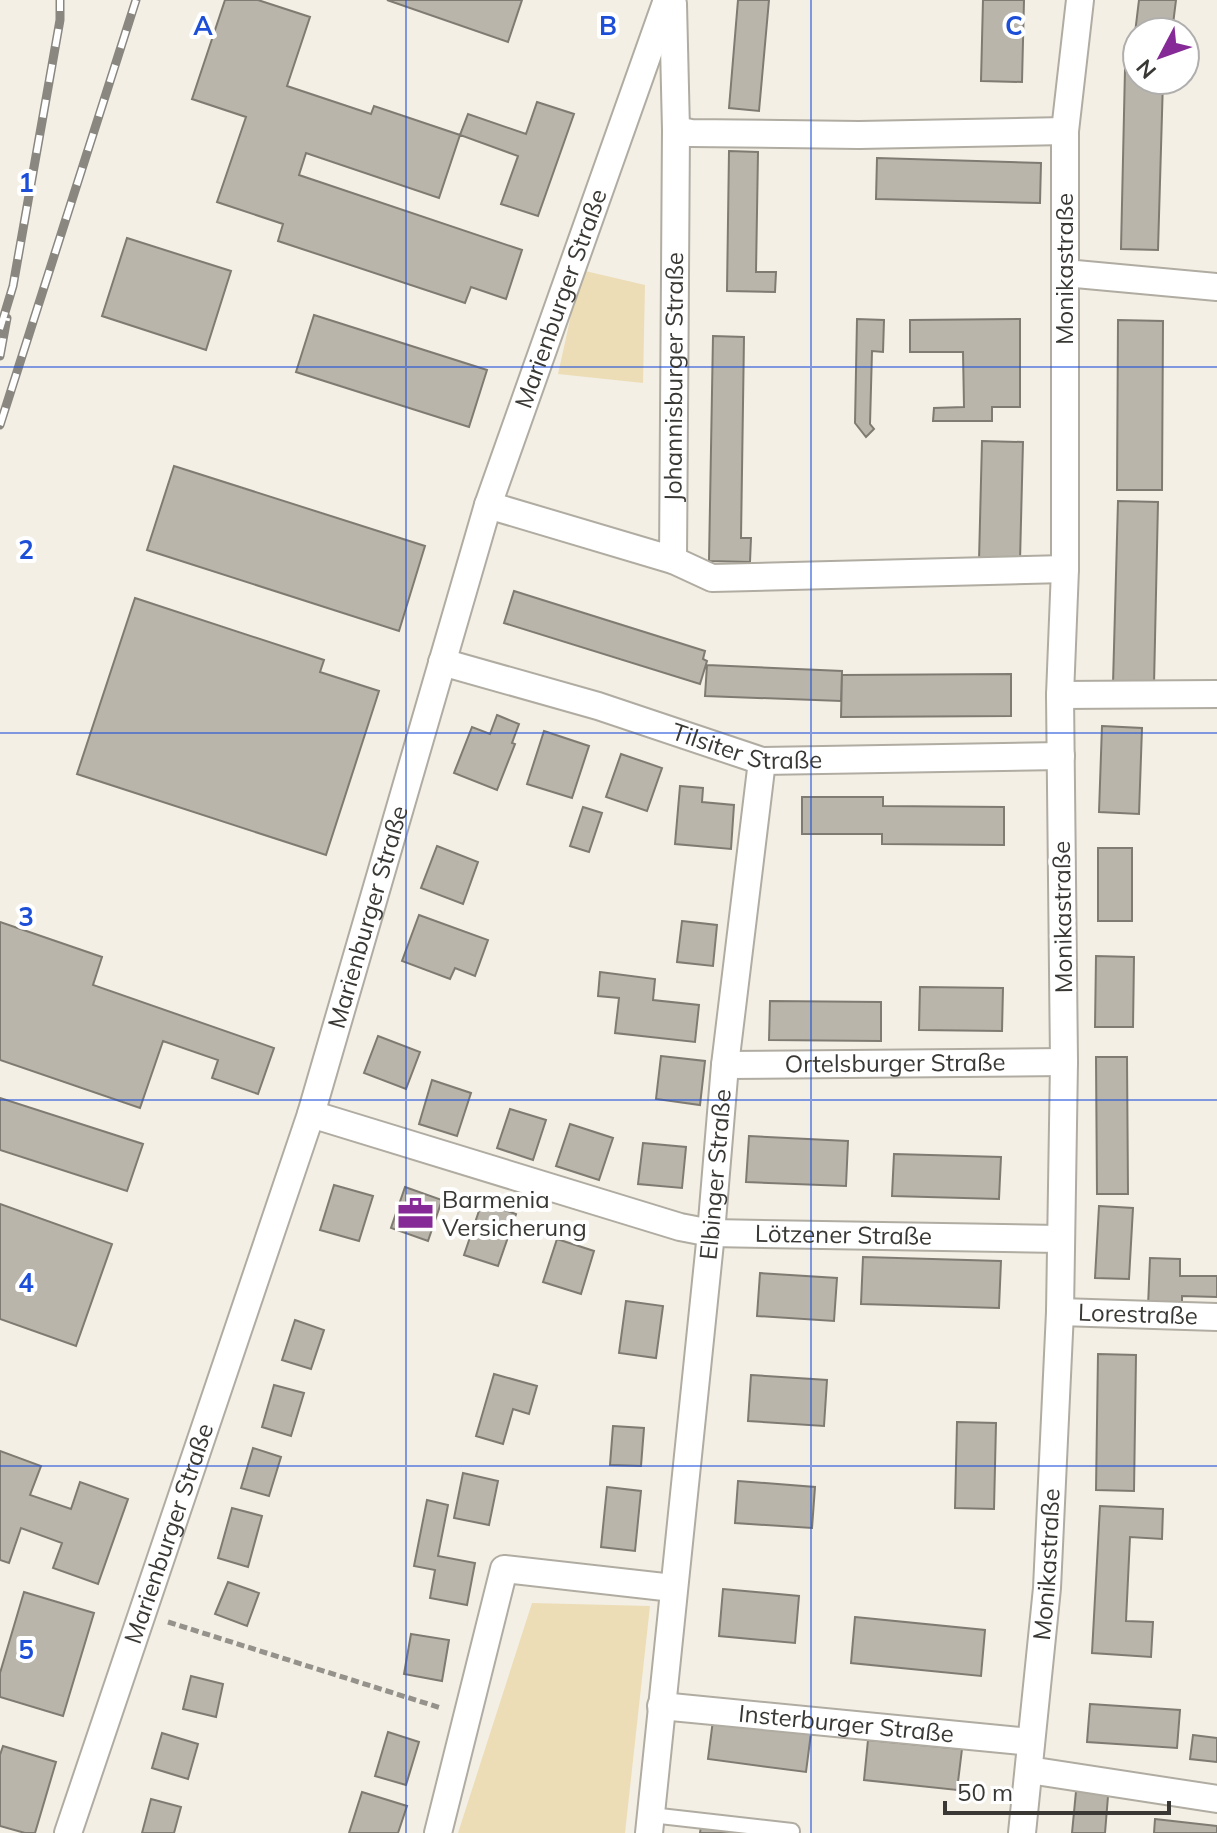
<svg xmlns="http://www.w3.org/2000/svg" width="1217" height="1833" viewBox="0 0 1217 1833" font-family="Mulish,sans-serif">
<rect width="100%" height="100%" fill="#f3efe5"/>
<path fill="#ecddb6" d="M581,270L645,285L643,383L558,374Z
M532,1603L650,1606L625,1833H458Z"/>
<path fill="#b9b5ab" stroke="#7f7b72" stroke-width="2" d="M225,0H258L310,17L287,86L371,114L374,106L460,135L439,198L306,153L299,175L522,250L506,299L471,287L465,303L278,241L283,224L217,202L246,117L192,99Z
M387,0H522L508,42Z
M738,0H769L759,111L729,108Z
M983,0H1024L1022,82L981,81Z
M1139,0H1176L1172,32L1135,33Z
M1125,69H1137V80H1163L1158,250L1121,249Z
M537,102L574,114L538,216L501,204L518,156L460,135L468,114L526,134Z
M729,151L758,152L756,272H776L775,292L727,291Z
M877,158L1041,163L1040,203L876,199Z
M127,238L231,271L206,350L102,316Z
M314,315L487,370L469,427L296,372Z
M857,319L884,320L883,352L872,351L870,424L874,429L866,437L855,423Z
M1020,319V407H992V421H933L934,408L964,407L963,352H910V320Z
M1118,320L1163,321L1162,490H1117Z
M713,336L744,337L741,538H751L750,562L709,561Z
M982,441L1023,442L1020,561H979Z
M174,466L425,546L399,631L147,550Z
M1118,501L1158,502L1154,685L1113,684Z
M514,591L705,651L703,659L707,661L700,684L504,623Z
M135,598L324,660L320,672L379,691L326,855L77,774Z
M707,665L842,671L841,701L705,696Z
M1011,674V716L841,717L842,675Z
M497,715L519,724L512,743L515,744L497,790L454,773L472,727L490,734Z
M1102,726L1142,728L1139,814L1099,812Z
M544,731L589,746L572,798L527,784Z
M621,754L662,768L647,811L606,797Z
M680,786L703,788L702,802L734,805L731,849L675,844Z
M802,797H883V806L1004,807V845L882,844V834H802Z
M583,807L602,813L589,852L570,846Z
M437,846L478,862L463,904L421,888Z
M1098,848H1132V921H1098Z
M419,915L488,940L475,976L455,968L450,979L402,961Z
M682,921L717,925L713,966L677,962Z
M0,922L102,957L93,985L274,1048L258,1094L212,1078L218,1060L163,1041L140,1108L0,1060Z
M1096,956L1134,957L1133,1027H1095Z
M600,972L655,979L653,1000L699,1005L695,1042L615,1033L619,998L598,996Z
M920,987L1003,988L1002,1031L919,1030Z
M770,1001L881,1002V1041L769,1040Z
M378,1036L420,1052L406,1089L364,1073Z
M661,1056L705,1061L700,1105L656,1099Z
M1096,1057H1127L1128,1194H1097Z
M432,1080L471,1093L457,1136L419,1124Z
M0,1098L143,1144L127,1191L0,1150Z
M510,1109L546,1120L533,1160L497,1148Z
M570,1124L613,1138L599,1180L556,1166Z
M749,1136L848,1141L846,1186L746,1182Z
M643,1143L686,1147L682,1188L638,1184Z
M894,1154L1001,1157L999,1199L892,1196Z
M334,1185L373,1196L359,1241L320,1230Z
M405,1187L442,1200L428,1241L391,1228Z
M482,1202L516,1214L498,1266L464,1255Z
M0,1204L112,1244L76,1346L0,1319Z
M1099,1206L1133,1208L1129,1279L1095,1278Z
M557,1239L594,1251L581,1294L543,1282Z
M863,1257L1001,1261L999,1308L861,1304Z
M1150,1258L1180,1259V1276H1217V1297L1182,1296V1307H1148Z
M760,1273L837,1278L834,1321L757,1316Z
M626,1301L663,1306L656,1358L619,1353Z
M295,1320L324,1330L311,1369L282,1360Z
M1098,1354L1136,1355L1134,1491L1096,1490Z
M494,1374L537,1386L529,1414L513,1409L503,1444L476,1436Z
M751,1375L827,1380L824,1426L748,1421Z
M274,1385L304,1393L291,1436L262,1427Z
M957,1422L996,1423L994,1509L955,1508Z
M613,1426L644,1428L641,1466L610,1465Z
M253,1448L281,1457L269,1496L241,1488Z
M0,1451L41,1466L30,1495L71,1509L80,1482L128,1499L98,1584L53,1568L62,1543L21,1528L9,1563L0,1560Z
M463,1473L498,1481L489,1525L454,1518Z
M738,1481L815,1487L812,1528L735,1523Z
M607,1487L641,1491L635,1551L601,1547Z
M427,1500L448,1505L438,1556L475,1563L467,1605L430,1598L435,1570L414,1566Z
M1100,1506L1163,1509L1162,1539L1130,1537L1126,1621L1153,1622L1151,1657L1092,1653Z
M232,1508L262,1516L248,1567L218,1558Z
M228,1582L259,1593L247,1626L215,1614Z
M723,1589L799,1596L795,1643L719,1636Z
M24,1592L94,1613L63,1716L0,1697V1673Z
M855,1617L985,1630L981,1676L851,1663Z
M411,1634L449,1640L442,1681L404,1674Z
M191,1676L223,1684L216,1717L183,1709Z
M1090,1704L1180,1710L1177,1748L1087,1742Z
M713,1720L811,1733L806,1772L708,1759Z
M388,1732L419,1742L406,1785L375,1776Z
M162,1733L198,1744L188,1779L152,1768Z
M1193,1735L1217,1738V1762L1190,1759Z
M868,1740L962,1749L957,1790L864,1780Z
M3,1746L56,1762L35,1833H25L0,1826V1755Z
M1077,1781L1109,1784L1105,1833H1072Z
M362,1792L407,1806L398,1833H349Z
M151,1799L181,1807L174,1833H142Z
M1155,1819L1217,1826V1833H1154Z
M701,1826L758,1833H700Z"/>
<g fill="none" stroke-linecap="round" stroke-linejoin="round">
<defs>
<path id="lane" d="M651,1815L792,1831"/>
<g id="street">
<path d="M676,130L691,133L859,135L1065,131"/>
<path d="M1065,273L1217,287"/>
<path id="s1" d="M488,505L673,560L676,130L673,4"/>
<path d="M673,560L712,578L1065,569"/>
<path id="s2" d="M442,662L598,706L762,761L1061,756"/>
<path d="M1060,695L1217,694"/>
<path id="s3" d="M725,1065L1064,1062"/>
<path id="s4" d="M311,1114L680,1227L711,1233L1059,1239"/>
<path id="s5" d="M1060,1312L1217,1317"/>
<path id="s6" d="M661,1706L1031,1742"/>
<path d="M1029,1770L1217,1799"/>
<path id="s7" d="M68,1833L311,1114L488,505L667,0"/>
<path d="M438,1833L504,1569L673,1588"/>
<path id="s8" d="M649,1833L711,1233L725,1065L762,761"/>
<path id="s9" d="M1022,1833L1047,1588L1060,1312L1064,1062L1060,695L1065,569V131L1080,0"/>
</g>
</defs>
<use href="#lane" stroke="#b0aca2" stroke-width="18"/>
<use href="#street" stroke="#b0aca2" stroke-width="30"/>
<path stroke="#94928b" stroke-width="5" stroke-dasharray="8 4" stroke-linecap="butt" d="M168,1622L441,1708"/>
<use href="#lane" stroke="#fff" stroke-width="14"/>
<use href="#street" stroke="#fff" stroke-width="26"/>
<defs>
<path id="rail" d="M0,329L13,286L60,20V0
M0,356L7,318
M0,425L136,0"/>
</defs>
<use href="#rail" stroke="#898780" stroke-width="9"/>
<use href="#rail" stroke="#fff" stroke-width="6" stroke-dasharray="18" stroke-linecap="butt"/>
</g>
<path fill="none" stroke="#1d4ed8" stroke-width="2" stroke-opacity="0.55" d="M406,0V1833M811,0V1833M0,367H1217M0,733H1217M0,1100H1217M0,1466H1217"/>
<defs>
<symbol id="office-bare" viewBox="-9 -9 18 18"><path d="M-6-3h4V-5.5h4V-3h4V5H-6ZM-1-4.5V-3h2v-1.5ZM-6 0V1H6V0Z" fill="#852a96" stroke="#fff" stroke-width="2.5" paint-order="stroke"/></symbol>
</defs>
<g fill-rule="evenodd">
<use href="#office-bare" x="390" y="1188" width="51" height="51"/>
</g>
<g text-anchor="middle" stroke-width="8" stroke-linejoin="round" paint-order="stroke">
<g font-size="24" fill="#393834" stroke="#fff">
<text transform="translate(1065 269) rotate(-90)" y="8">Monikastraße</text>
<text dy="8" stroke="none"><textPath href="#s7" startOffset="1612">Marienburger Straße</textPath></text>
<text dy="8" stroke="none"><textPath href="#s1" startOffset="376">Johannisburger Straße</textPath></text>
<text dy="8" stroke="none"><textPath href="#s2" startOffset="318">Tilsiter Straße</textPath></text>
<text dy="8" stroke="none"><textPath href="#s7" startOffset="964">Marienburger Straße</textPath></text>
<text transform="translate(1063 917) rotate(-91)" y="8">Monikastraße</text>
<text dy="8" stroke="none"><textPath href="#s3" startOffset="170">Ortelsburger Straße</textPath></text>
<text dy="8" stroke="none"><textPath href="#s8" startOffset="662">Elbinger Straße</textPath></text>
<text dy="8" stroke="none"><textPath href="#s4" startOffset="550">Lötzener Straße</textPath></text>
<text dy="8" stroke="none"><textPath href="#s5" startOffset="78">Lorestraße</textPath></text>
<text dy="8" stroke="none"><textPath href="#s7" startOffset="316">Marienburger Straße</textPath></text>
<text dy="8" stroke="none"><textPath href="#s9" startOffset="270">Monikastraße</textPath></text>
<text dy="8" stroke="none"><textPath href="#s6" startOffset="186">Insterburger Straße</textPath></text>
</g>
<g font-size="24" fill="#393834" stroke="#fff" text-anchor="start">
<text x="442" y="1208">Barmenia<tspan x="442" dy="28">Versicherung</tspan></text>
</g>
</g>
<g font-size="26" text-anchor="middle" font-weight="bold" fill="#1d4ed8" stroke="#fff" stroke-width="8" stroke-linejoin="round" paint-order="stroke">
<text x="203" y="35">A</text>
<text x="608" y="35">B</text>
<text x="1014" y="35">C</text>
<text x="26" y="192">1</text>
<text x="26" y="559">2</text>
<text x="26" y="926">3</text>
<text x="26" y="1292">4</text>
<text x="26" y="1659">5</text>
</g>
<g transform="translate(1161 56) rotate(229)"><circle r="38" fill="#ffffff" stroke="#b0afae" stroke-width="2"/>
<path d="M0-6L14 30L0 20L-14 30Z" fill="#852a96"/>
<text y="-12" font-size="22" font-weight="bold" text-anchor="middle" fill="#393834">N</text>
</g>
<path d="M945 1801v12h224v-12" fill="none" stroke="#393834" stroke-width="4"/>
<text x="957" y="1801" font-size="24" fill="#393834" stroke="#ffffff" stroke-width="6" paint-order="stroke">50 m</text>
</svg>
